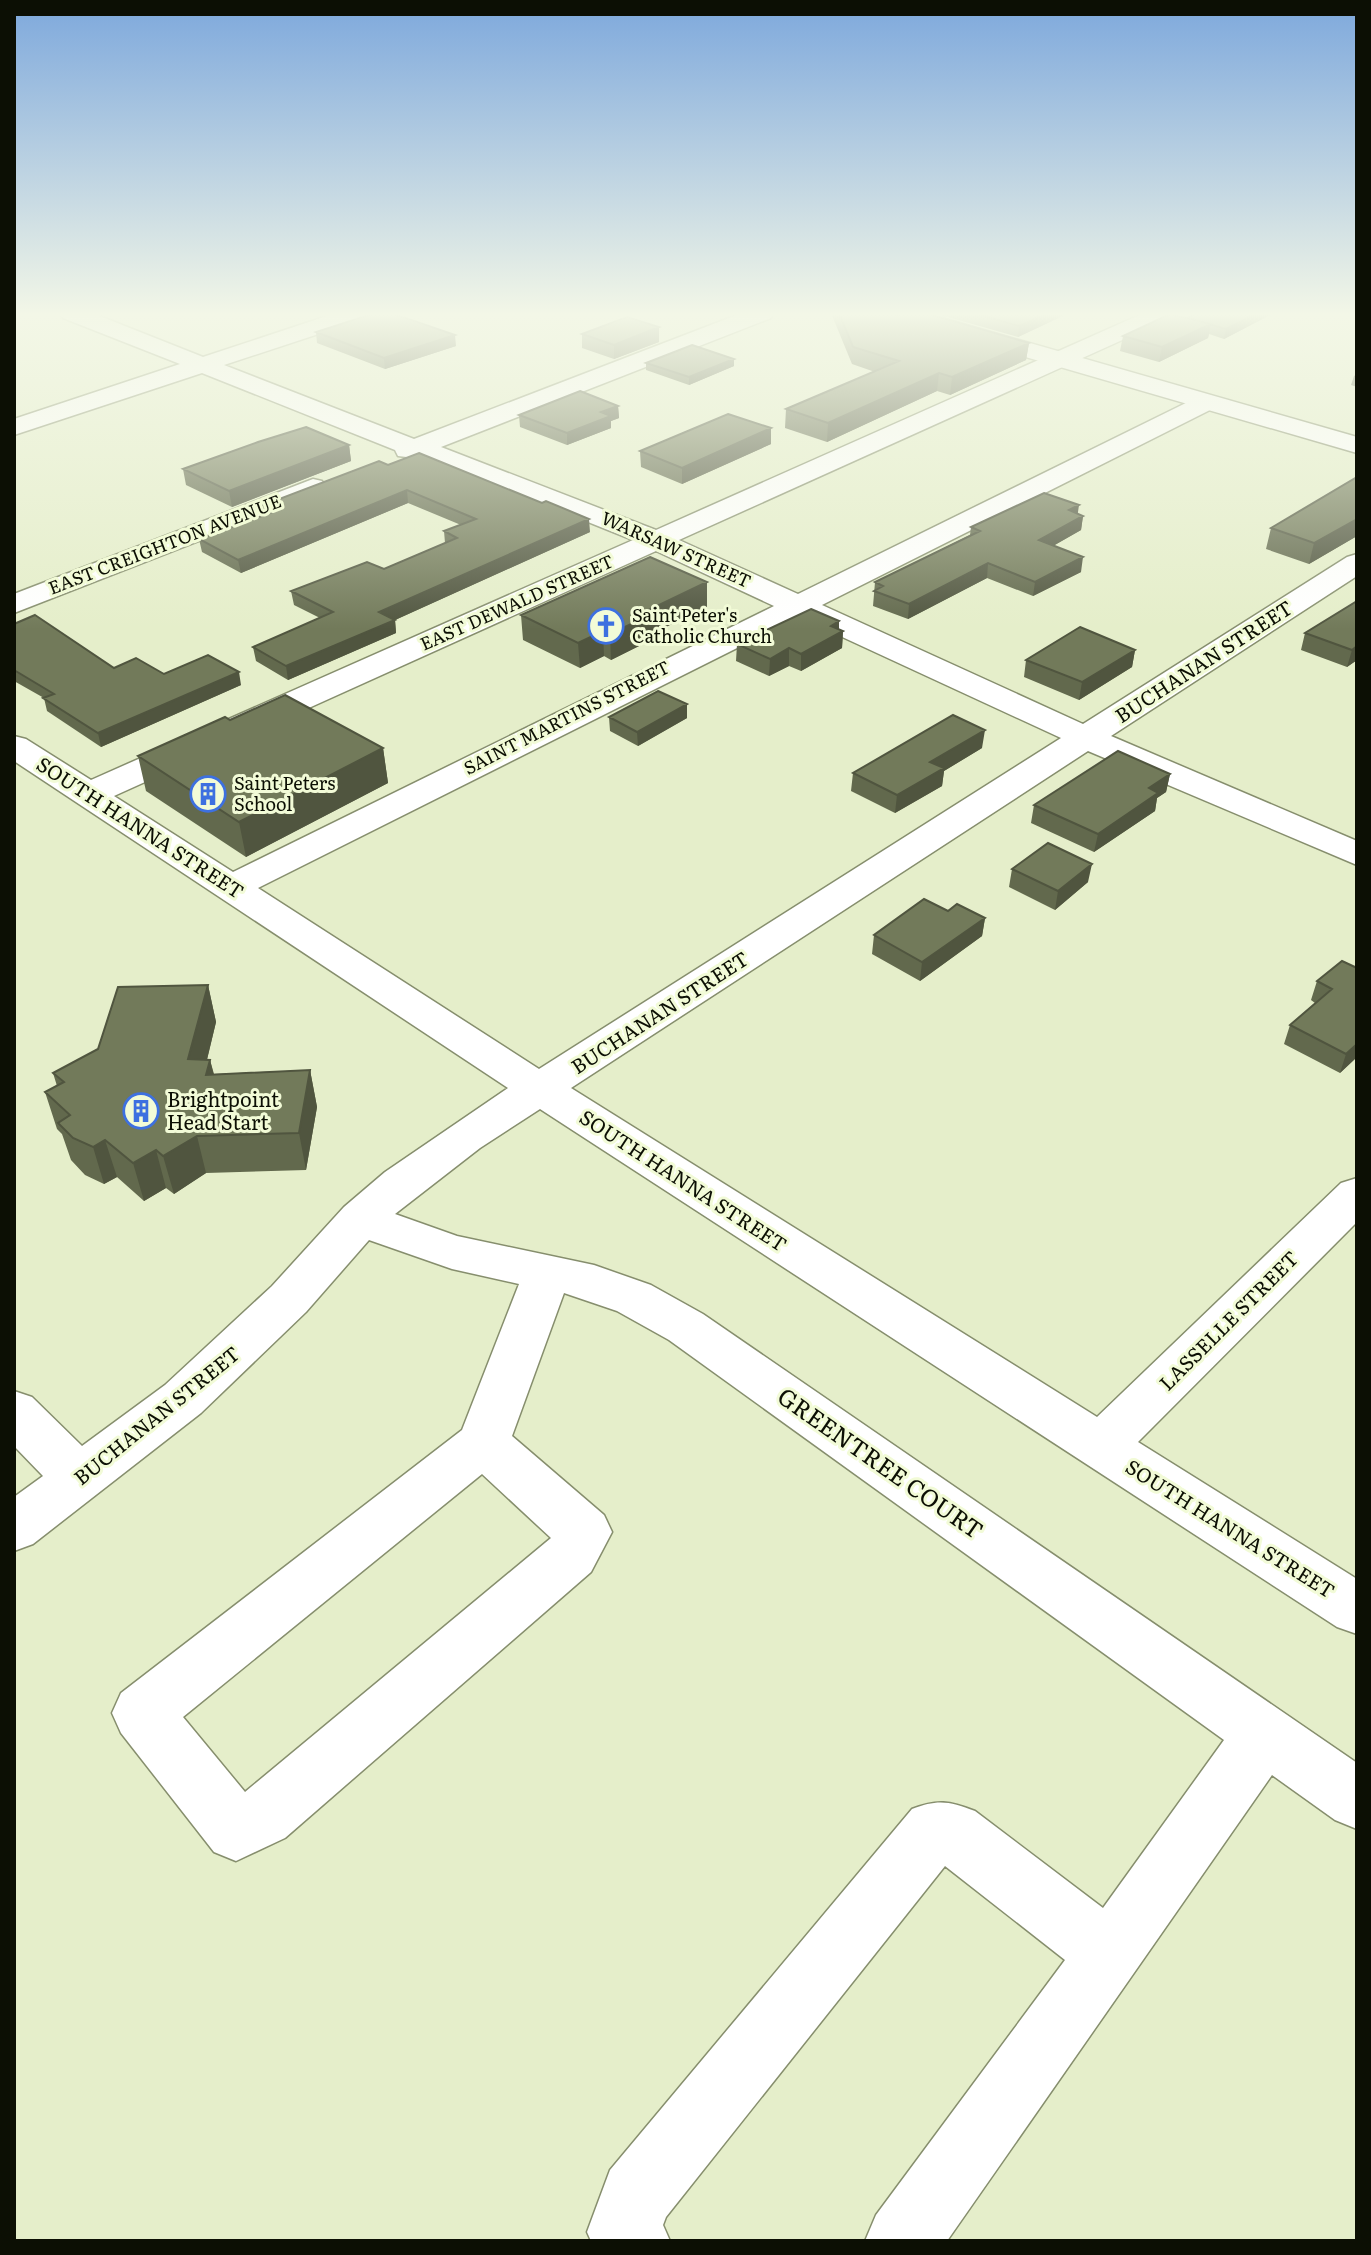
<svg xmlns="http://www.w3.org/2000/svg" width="1371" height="2255" viewBox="0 0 1371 2255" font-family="Literata,serif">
<rect width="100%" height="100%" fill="#e5eeca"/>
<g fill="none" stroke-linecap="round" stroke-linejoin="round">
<defs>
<path id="minor" d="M60,313H92L203,357L336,313H370L367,318L224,365L414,439L742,313H774L771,318L441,447L656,530L1144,313H1174L1171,318L679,540L798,594L1196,398H1214L1217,403L1214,408L822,605L1083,724L1347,557L1357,554V576L1111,736L1357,841V865L1088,751L571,1088L1097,1417L1341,1183L1357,1178V1222L1138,1442L1357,1579V1634L1337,1627L540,1109L480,1148L395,1214L457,1236L594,1265L651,1285L703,1314L1357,1763V1829L1335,1820L1272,1775L947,2241H865L876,2215L1065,1960L945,1866L666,2217L663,2225L670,2241H591L587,2232L610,2170L912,1809C937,1799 950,1801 975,1811L1103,1908L1224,1740L669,1340L617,1311L564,1293L512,1436L604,1515L612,1532L591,1572L285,1838L236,1861L214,1852L121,1733L112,1713L121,1693L462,1430L519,1284L452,1269L369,1240L306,1312L201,1413L33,1544L14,1551V1497L43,1476L14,1446V1391L32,1397L82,1446L165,1385L272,1286L344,1207L385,1172L508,1088L14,761V736L26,739L91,780L633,540L433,460L398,456L395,450L202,373L14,435V419L180,364L63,318ZM656,551L774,606L233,872L114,796ZM799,617L1061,738L539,1069L258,888ZM482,1474L551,1538L245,1792L183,1717Z
M313,479L322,481L326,487L322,493L14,613V594Z"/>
<path id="highway" d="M888,313H925L1357,437V453L891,318Z"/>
</defs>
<use href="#minor" stroke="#868e6d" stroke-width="3"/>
<use href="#highway" stroke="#868e6d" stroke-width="3"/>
<use href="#minor" fill="#fff" fill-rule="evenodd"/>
<use href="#highway" fill="#fff" fill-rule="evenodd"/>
</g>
<path fill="#62694d" d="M831,313H893L1029,343L1026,360L950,395L937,391L827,442L785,428L786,409L875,372L852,364Z
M941,313H1069L1018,337L941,315Z
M1274,313L1224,339L1209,334L1208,338L1159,362L1120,351L1123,336L1188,319Z
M659,327V342L614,359L582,348V334Z
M316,332L456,346L385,369L317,343Z
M646,363L734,366L689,385L646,370Z
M1357,374V387L1351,385L1354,376Z
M618,406L619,418L611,421V428L567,445L520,427L519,415Z
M771,428V444L682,484L641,467L640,451Z
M349,445L351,461L232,507L186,485L183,469Z
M388,465L590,532L395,620L396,633L288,680L256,661L253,647L320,618L294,605L291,591L384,569L445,543L444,531L461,525L408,503L241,573L202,552L199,539L260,517L258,507Z
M1357,477V536L1309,564L1266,549L1271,528Z
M1078,514L1083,516L1081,530L1053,546L1081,572L1033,596L987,578L908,619L873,606L875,582L970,535L971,527Z
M1357,601V660L1347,667L1301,650L1305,633Z
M707,607L643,638V644L611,660L604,656L580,668L523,640L521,615Z
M839,621V630L843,631L842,648L801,671L789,666L769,676L736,661L737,644Z
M14,624L114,668L241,685L101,747L47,711L44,698L14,681Z
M1135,650L1132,667L1079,700L1024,677L1026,660Z
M609,717L687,718L638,746L610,731Z
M230,720L383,748L388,783L246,857L146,791L138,756Z
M982,748L944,771L942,786L895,813L851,791L853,773Z
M1170,774L1166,792L1157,798L1155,811L1094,852L1031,823L1034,805Z
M1012,869L1088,882L1055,910L1009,887Z
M948,911L985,918L982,936L920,981L872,954L874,935Z
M1357,968V1057L1340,1073L1284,1044L1290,1025L1315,1003L1311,1000L1317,981Z
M208,985L216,1022L207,1060H210L214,1074L310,1070L317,1107L306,1170L206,1173L174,1194L166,1188L144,1201L117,1177L104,1184L85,1175L71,1160L62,1134L57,1129L45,1092L57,1086L53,1073L98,1049Z"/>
<path fill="#50553f" d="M1048,313H1069L1018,337L1019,326Z
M1257,313H1274L1224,339L1226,329Z
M1211,324L1208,338L1159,362L1162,347Z
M659,327V342L614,359V345Z
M455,335L456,346L385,369L384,358Z
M1029,343L1026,360L950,395L952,377Z
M734,359V366L689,385V377Z
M939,373L937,391L827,442L828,423Z
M618,406L619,418L611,421V428L567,445V433L601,412Z
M771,428V444L682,484V468Z
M349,445L351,461L232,507L229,491Z
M407,490L408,503L241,573L238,560Z
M1079,505L1077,519L1083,516L1081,530L1037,555L1039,540L1069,510Z
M589,519L590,532L395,620L396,633L288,680L286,666L379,612Z
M1357,519V536L1309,564L1314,543Z
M1083,557L1081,572L1033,596L1035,582Z
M988,563L987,578L908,619L909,604Z
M707,582V607L643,638V644L611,660L610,634L636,616Z
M839,621V633L843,631L842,648L801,671V654L831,626Z
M603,631L604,656L580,668L578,643Z
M1357,646V660L1347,667L1352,650Z
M789,648V666L769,676L770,659Z
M1135,650L1132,667L1079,700L1082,682Z
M239,672L241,685L101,747L98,733Z
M687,704V718L638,746L637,732Z
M985,730L982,748L944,771L942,786L895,813L897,795L930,762Z
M383,748L388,783L246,857L239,822Z
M1170,774L1166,792L1157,798L1155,811L1094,852L1098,834L1149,788Z
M1092,864L1088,882L1055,910L1058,891Z
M985,918L982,936L920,981L922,962Z
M208,985L216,1022L198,1096L188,1059Z
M1357,1044V1057L1340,1073L1346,1054Z
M210,1060L219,1096L206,1075Z
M310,1070L317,1107L306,1170L299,1133Z
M197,1136L206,1173L174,1194L163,1156Z
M105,1140L117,1177L104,1184L93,1147Z
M156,1150L166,1188L144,1201L133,1163Z"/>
<path fill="#727a5a" stroke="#50553f" stroke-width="2" d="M375,313H391L455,335L384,358L316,332Z
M839,313H893L897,315L901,313H925L1029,343L952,377L939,373L828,423L786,409L899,361L853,347Z
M974,313H1048L1019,326Z
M1197,313H1257L1226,329L1188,318Z
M1170,314L1211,324L1162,347L1123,336Z
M627,317L659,327L614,345L582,334Z
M692,345L734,359L689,377L646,363Z
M580,391L618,406L601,412L611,416L567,433L519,415Z
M728,414L771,428L682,468L640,451Z
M306,427L349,445L229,491L183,469L258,442Z
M419,453L542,503L546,501L589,519L379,612L395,620L286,666L253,647L333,612L291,591L367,562L384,569L457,538L444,531L476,519L407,490L238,560L199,539L270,513L258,507L379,461L388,465Z
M1357,477V519L1314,543L1271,528Z
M1044,493L1079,505L1069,510L1083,516L1039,540L1083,557L1035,582L988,563L909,604L874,591L883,586L875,582L980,531L971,527Z
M650,557L707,582L636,616L642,619L610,634L603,631L578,643L521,615Z
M1357,601V646L1352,650L1305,633Z
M811,609L839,621L831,626L843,631L801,654L789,648L770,659L737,644Z
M35,615L114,668L136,658L164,674L208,655L239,672L98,733L43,698L54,694L14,670V624Z
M1080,627L1135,650L1082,682L1026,660Z
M658,691L687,704L637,732L609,717Z
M285,695L383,748L239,822L138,756L225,717L230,720Z
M953,715L985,730L930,762L944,768L897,795L853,773Z
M1118,751L1170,774L1149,788L1158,793L1098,834L1034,805Z
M1048,843L1092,864L1058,891L1012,869Z
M924,899L948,911L957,904L985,918L922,962L874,935Z
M1342,961L1357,968V1044L1346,1054L1290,1025L1332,989L1317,981Z
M208,985L188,1059L210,1060L206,1075L310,1070L299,1133L197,1136L163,1156L156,1150L133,1163L105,1140L93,1147L73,1138L58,1123L70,1115L45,1092L64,1082L53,1073L98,1049L118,987Z"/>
<linearGradient id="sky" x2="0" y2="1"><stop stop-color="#7da8dc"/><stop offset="0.5" stop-color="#f3f7e7"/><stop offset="1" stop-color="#f3f7e7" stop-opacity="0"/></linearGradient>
<rect width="1371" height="629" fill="url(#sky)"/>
<defs>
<symbol id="church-ring" viewBox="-11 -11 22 22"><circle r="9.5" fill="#f2fbd7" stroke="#3d70e0" stroke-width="1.5"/><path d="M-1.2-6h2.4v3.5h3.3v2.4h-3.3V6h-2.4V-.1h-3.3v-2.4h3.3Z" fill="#3d70e0"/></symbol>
<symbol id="building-ring" viewBox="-11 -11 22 22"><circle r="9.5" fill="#f2fbd7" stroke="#3d70e0" stroke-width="1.5"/><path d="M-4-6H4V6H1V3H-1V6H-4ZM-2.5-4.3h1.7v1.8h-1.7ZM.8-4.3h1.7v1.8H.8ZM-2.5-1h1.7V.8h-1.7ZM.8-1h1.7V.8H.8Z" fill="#3d70e0"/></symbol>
</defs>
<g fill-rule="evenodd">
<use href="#church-ring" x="586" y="606" width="40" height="40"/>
<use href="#building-ring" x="188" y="774" width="40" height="40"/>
<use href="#building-ring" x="121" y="1091" width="40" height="40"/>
</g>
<g text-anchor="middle" stroke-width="6" stroke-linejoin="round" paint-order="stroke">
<g font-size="18" fill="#0c0f04" stroke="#f2fbd7">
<text transform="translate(165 545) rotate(-21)" y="6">EAST CREIGHTON AVENUE</text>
<text transform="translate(676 550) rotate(24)" y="6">WARSAW STREET</text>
<text transform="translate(517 603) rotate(-24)" y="6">EAST DEWALD STREET</text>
<text transform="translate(567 718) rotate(-27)" y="6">SAINT MARTINS STREET</text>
</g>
<g font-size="18" fill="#0c0f04" stroke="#f2fbd7" text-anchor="start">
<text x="632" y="622">Saint Peter's<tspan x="632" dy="21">Catholic Church</tspan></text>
<text x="234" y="790">Saint Peters<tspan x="234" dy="21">School</tspan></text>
</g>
<g font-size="20" fill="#0c0f04" stroke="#f2fbd7">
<text transform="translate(1204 662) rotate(-33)" y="7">BUCHANAN STREET</text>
<text transform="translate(140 828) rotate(33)" y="7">SOUTH HANNA STREET</text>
<text transform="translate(660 1013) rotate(-33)" y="7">BUCHANAN STREET</text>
<text transform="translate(683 1181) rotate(33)" y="7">SOUTH HANNA STREET</text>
<text transform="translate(1229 1321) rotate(-45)" y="7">LASSELLE STREET</text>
<text transform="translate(157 1416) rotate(-39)" y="7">BUCHANAN STREET</text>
<text transform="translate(1230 1529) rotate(32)" y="7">SOUTH HANNA STREET</text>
</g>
<g font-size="20" fill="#0c0f04" stroke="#f2fbd7" text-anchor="start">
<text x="167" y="1107">Brightpoint<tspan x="167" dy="23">Head Start</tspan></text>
</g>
<g font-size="24" fill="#0c0f04" stroke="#f2fbd7">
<text transform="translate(880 1464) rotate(35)" y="8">GREENTREE COURT</text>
</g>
</g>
<rect width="1371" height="2255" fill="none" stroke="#0c0f04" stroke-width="32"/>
</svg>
